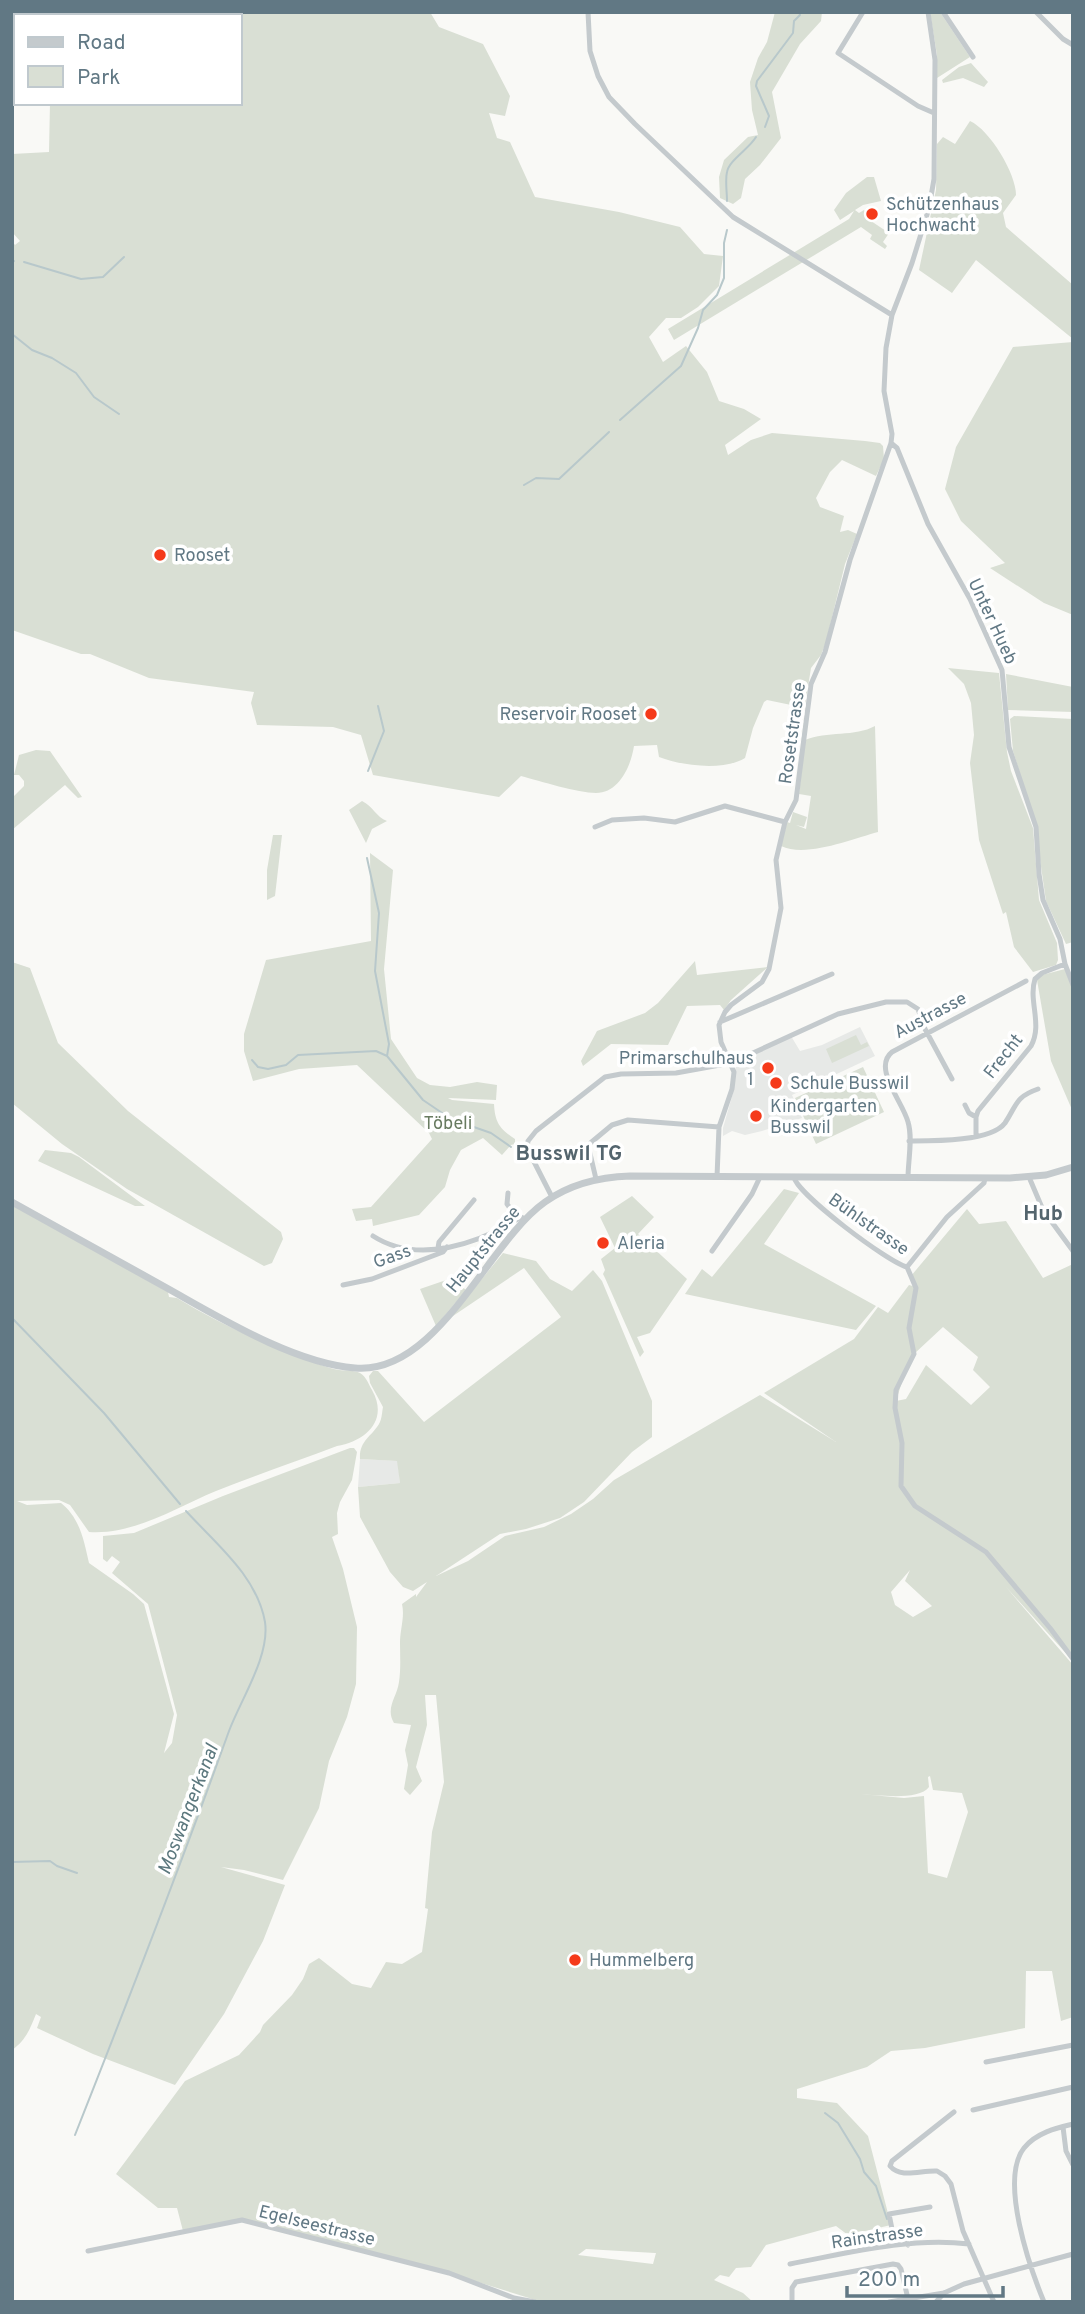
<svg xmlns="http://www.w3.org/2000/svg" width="1085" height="2314" viewBox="0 0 1085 2314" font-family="Overpass,sans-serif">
<rect width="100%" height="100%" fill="#f9f9f6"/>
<path fill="#e7e9e7" d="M860,1027L875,1056L792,1095L802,1118L762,1131L745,1135L732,1131L723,1136V1128L733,1093L736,1065L739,1061L791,1036L800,1051L822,1045Z
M360,1459L398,1461L400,1483L358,1487Z"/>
<path fill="#d9dfd4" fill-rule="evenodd" d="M134,12H430L439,27L483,44L510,96L505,116L489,113L497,138L510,142L535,197L619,212L680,227L704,254L723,256L719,286L698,307L681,318H666L649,337L663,362L686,346L707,372L719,401L744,409L761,419L725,445L728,455L751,440L772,433L865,441L880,443L883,446L884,459L876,476L842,460L830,472L816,498L820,507L844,516L840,532L848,530L857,534L845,564L826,642L821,655L811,668L803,718L796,706L767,700L764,702L753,728L745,758C724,771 682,766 659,757L657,745L634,746C631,766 619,793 596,793C578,793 540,781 521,776L499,797L373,775L361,735L333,727L257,725L251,703L254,692L149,678L90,654H81L12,630V241L15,245L20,241L12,232V154L49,152L50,103H240V16H136Z
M775,12H822L821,21L800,44L772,92L781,138L760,165L745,179L741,198L733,204L720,198L719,177L724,160L748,137L758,135L752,110L750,82L758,58L767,42Z
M930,12H940L970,57L937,78V55Z
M971,63L988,82L984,87L963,78L943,83L942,80L959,67Z
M970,121C990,130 1016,174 1016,195L1003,213L1006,227L1073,285V339L976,260L952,293L919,270L936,190L937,144L943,137L955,144Z
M867,177H874L881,201L863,205L855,210L859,213L864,210L871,221L889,233L883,242L887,246L885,249L870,239L872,235L861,227L674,340L668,329L849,219L854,211L840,220L834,210L846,193Z
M1073,342V615L1044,603L990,568L1005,563L961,521L945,489L956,447L1013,347Z
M948,668L999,673L1007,752L1011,771L1033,828L1039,900L1057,943L1058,960L1056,965L1033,972L1014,947L1006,912L1003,914L979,840L970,763L974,735L971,703L964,684Z
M1006,674L1073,687V712L1008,710Z
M1014,716L1073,719V942L1066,944L1046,901L1034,818L1013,751L1010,719Z
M875,726L878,832C852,839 806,858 781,846L787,822L790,823L793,812L807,817L804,827L796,825L806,829L811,796L799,794L805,740C827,731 855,737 875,726Z
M36,750L50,751L82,797L78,798L65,785L12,830V798L24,786V781L19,775H14L19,755Z
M362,801C373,806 376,817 387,821L372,829L366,843L349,810Z
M273,835H282L275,896L267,900V870Z
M370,853L393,870L384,969L391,1039L417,1078L430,1085L450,1087L477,1082L497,1085L496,1100L448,1098L452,1100L494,1104C495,1123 500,1129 515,1139V1144L511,1145L502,1155L483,1138L461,1150L450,1170L445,1187L419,1215L373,1226L372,1219L356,1221L352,1209L371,1207L432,1139L429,1133L357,1065L299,1069L253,1081L244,1051V1034L266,960L371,941Z
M695,961L697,975L768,967L731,1000L724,1010L720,1005L687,1006L668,1045L611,1044L583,1066L581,1061L597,1031L645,1013L658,1003Z
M12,962L30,968L58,1043L128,1111L281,1232L283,1239L272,1263L264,1266L127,1189L62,1144L12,1103Z
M1065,969L1073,991V1112L1051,1061L1037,980L1042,975Z
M856,1035L861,1045L867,1042L869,1046L832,1063L826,1049Z
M863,1067L884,1112L816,1144L795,1098Z
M45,1150L71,1153L79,1157L145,1206H135L38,1161Z
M784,1189L799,1193L764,1244L876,1306L856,1330L685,1294L702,1269L712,1277Z
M632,1196L654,1217L638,1234L687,1279L650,1333L637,1337L644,1352L640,1357L605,1278L603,1274L605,1270L601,1259L615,1248L600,1217Z
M12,1205L168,1292L169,1297L177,1298C221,1325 269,1346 318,1364C325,1366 332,1369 339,1370C345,1371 354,1370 360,1373C366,1376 369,1385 372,1390C389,1420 366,1441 337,1446C297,1461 256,1475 216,1491C175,1508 134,1535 89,1532L70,1505L59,1500L17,1501L27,1505L61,1503C80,1518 84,1541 89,1563L133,1594L144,1604L174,1714L164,1753L172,1743L177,1715L148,1604L112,1573L120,1562L112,1556L107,1562L103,1559V1536L134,1533L223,1496L350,1448H354L357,1452L352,1480L340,1502L337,1513L338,1534L332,1537L343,1569L357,1627L356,1684L347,1717L329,1761L319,1808L283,1880L244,1870L221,1867L285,1885L263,1941L224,2014L175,2085L93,2054L37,2028L41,2017L36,2014C30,2029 26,2040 12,2050V1496L14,1497L12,1493Z
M967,1209L979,1224L1006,1221L1043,1278L1073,1264V1661L1006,1587L1073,1665V2017L1061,2021L1052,1971H1026L1025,2028L925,2048L891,2051L867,2067L797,2089V2098L837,2103L868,2136L891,2225L848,2235L836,2226L766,2245L751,2267L736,2268L729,2277L720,2275L714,2280L743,2293L753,2302H542L449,2273L242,2220L183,2231L177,2208H158L116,2174L185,2081L239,2055L260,2032L263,2025L292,1995L303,1979L309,1964L319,1958L352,1984L371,1988L386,1962L402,1964L422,1952L428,1909L425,1908L432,1832L444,1782L436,1695H425L427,1725L416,1767L422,1781L410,1795L404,1789L408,1765L405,1750L411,1725L394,1723C385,1708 397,1697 399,1682C401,1668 400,1656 400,1643C400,1629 405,1617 402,1604L416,1594V1597L427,1582L413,1591L403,1587L390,1572L360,1517L358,1487L400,1483L397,1461L360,1459C359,1441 371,1437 379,1424C382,1419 382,1412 383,1407L370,1383L369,1376L373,1371H378L424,1422L561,1317L524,1268L450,1318L503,1253L536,1261L550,1279L572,1291L593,1270L602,1281L652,1401V1437L632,1452L584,1502L560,1518L526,1529L500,1534L436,1576L468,1561L505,1536L544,1527L571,1514L593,1499L614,1480L760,1395L836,1442L764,1393L854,1339L878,1307L888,1313L909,1285L916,1287L911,1276ZM943,1327L978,1357L973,1370L990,1387L971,1405L926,1365L906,1399L896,1401L905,1372L914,1354ZM910,1570L905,1581L932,1606L913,1617L895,1605L891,1592ZM930,1776L933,1790L962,1793L968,1812L947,1878L928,1873L924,1796L904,1798L860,1794C877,1795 919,1801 929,1787L928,1777ZM586,2249L655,2253H656L653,2264L578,2255Z
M452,1278L466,1290L436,1326L420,1289Z"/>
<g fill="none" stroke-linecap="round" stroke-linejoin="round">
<path stroke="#b8c8cb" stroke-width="2" d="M765,127L769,116L756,86L757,81L793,33L794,21L800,15L799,12
M727,201C727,192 725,180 727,172C729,160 749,149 756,137
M12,262L14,261
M24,262L81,279L103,277L124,257
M12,334L32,350L52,358L76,373L94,397L119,414
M620,420L681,366L698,328L703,310L717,295L724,278V243L727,230
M524,485L536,478L559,479L609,432
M368,771L384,731L378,706
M367,858L379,913L375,971L389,1044L387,1056L423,1100L451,1119L491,1133L511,1147
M252,1060L258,1067L268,1069L286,1065L298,1055L376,1051L387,1056
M12,1318L104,1413L180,1504
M12,1862L50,1861L57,1866L77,1873
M825,2113L838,2123L860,2159L864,2172L876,2186L887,2219
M75,2135C128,2001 180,1867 229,1731C241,1699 270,1656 265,1622C257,1576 216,1544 186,1511"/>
<path stroke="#c4cacd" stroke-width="5" d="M588,12L590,51L598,76L609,97L635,124L733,217L892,315
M863,12L838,53L918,106L934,113
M943,12L973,57
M1036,12L1063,39L1073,45
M891,443L897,448L928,524L970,599L1002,670L1009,747L1036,827L1039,874L1043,900L1060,939L1065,964L1073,985
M595,827L612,820L644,818L675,822L725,806L785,822
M720,1022L832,974
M965,1105L969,1113L976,1117
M976,1136V1117L978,1111L1031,1046C1043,1024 1028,1001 1035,979L1042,973L1065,964
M909,1141C930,1141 991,1142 1005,1123C1017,1105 1015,1097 1038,1089
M717,1177L719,1127L732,1089L734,1072L721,1042L719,1025L725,1012L731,1005L762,982L769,969L781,908L776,860L785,822L796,800L811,684L825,652L850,560L891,443L892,434L884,391L886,348L892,315L912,263L929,208L934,179L935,60L928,12
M794,1177C797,1194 889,1263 907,1267L947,1217L984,1183L985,1178
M1029,1177L1043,1210L1073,1251
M908,1178C908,1161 913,1138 908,1122C903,1102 872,1068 892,1052L1026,981
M596,1179L588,1145L612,1125L628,1120L719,1127
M508,1193L507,1204L518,1219
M552,1197L527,1148L528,1141L536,1131L605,1077L621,1074L676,1073L731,1063L838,1014L886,1002H907L918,1009L925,1029L952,1079
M373,1236C418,1265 479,1244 521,1217L525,1219
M438,1248L439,1242L474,1200
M712,1251L752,1194L760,1177
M907,1267L916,1288L909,1328L914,1354L896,1390L895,1408L902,1443L901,1486L915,1506L986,1552L1050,1628L1073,1659
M343,1285L372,1279L443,1252L447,1247
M986,2062L1073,2045
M973,2110L1073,2087
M954,2112L892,2161L890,2166C901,2179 921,2170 937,2171L945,2176L951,2184L963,2231L994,2302
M1063,2127L1066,2151L1073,2165
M908,2245L893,2234L889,2214L930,2207
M88,2251L242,2220L449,2273L514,2298L535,2302
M790,2264C848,2253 909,2237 969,2244
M792,2302V2288L796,2282L893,2264L898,2265L901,2269L908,2299
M889,2302L944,2293L964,2284L1073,2254
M936,2302L944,2293
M1044,2302C1030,2268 999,2180 1024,2148C1036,2133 1056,2128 1073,2124"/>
<path stroke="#c4cacd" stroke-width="7" d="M12,1202C63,1230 114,1259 165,1287C219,1317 293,1363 355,1368C438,1375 487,1243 545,1202C570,1184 600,1177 630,1176L1010,1178L1046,1175L1073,1167"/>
</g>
<g fill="#f53a1a" stroke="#fff" stroke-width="2.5">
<circle cx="872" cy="214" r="7"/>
<circle cx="160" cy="555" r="7"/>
<circle cx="651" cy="714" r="7"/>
<circle cx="768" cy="1068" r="7"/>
<circle cx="776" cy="1083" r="7"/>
<circle cx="756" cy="1116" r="7"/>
<circle cx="603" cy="1243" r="7"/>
<circle cx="575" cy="1960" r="7"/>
</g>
<g text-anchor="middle" stroke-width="7" stroke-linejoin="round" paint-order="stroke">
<g font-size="18" fill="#617884" stroke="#fff" text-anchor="start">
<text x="886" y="210">Schützenhaus<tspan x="886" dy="21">Hochwacht</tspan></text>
<text x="174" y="561">Rooset</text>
<text x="637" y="720" text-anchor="end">Reservoir Rooset</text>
<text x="754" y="1064" text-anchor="end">Primarschulhaus<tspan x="754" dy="21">1</tspan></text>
<text x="790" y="1089">Schule Busswil</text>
<text x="770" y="1112">Kindergarten<tspan x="770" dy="21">Busswil</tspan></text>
<text x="617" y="1249">Aleria</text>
<text x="589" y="1966">Hummelberg</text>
</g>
<g font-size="18" fill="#617884" stroke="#fff">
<text transform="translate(993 621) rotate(65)" y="6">Unter Hueb</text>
<text transform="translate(792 733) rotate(-82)" y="6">Rosetstrasse</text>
<text transform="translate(930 1015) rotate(-28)" y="6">Austrasse</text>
<text transform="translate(1003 1056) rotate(-52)" y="6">Frecht</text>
<text transform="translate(869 1224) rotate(35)" y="6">Bühlstrasse</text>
<text transform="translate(483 1249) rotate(-51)" y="6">Hauptstrasse</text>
<text transform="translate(392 1256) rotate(-20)" y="6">Gass</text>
<text transform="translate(317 2225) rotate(14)" y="6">Egelseestrasse</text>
<text transform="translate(877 2236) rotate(-8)" y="6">Rainstrasse</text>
</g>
<g font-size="18" fill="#687b60" stroke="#fff">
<text x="448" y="1129">Töbeli</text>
</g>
<g font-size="19" font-style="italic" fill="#5c787e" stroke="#fff">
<text transform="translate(187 1809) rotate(-69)" y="7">Moswangerkanal</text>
</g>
<g font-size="21" font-weight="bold" fill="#54656e" stroke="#fff">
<text x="569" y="1160">Busswil TG</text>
<text x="1043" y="1220">Hub</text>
</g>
</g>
<rect width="1085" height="2314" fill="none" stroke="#617884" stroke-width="28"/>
<rect x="14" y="14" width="228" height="91" fill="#ffffff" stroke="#c0c9ce" stroke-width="2"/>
<rect x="28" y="37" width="35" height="10" fill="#c4cacd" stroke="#c0c9ce" stroke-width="2"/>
<text x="77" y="49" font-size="21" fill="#617884">Road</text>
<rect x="28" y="66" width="35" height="21" fill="#d9dfd4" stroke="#c0c9ce" stroke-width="2"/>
<text x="77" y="84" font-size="21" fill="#617884">Park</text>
<path d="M847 2286v10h156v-10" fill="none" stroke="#617884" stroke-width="3.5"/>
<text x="858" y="2286" font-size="21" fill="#617884" stroke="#ffffff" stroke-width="5" paint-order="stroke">200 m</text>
</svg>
